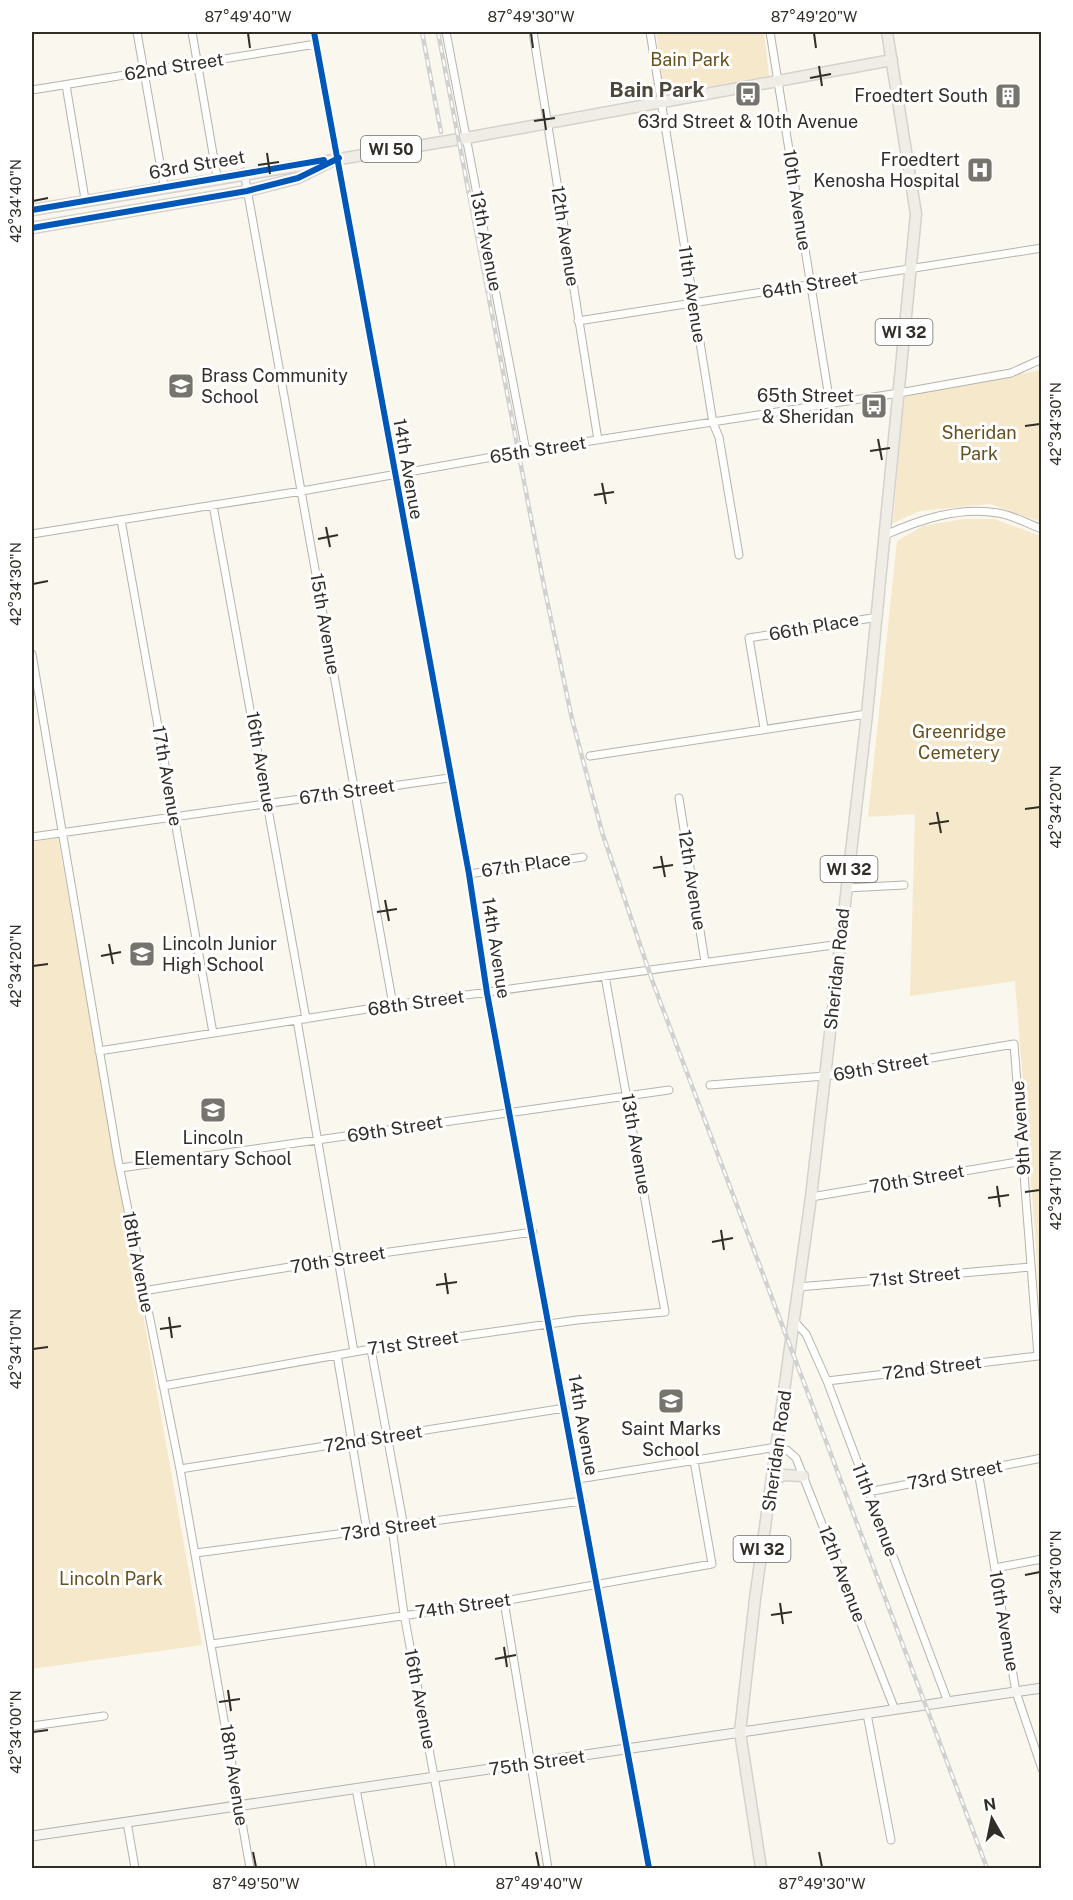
<svg xmlns="http://www.w3.org/2000/svg" width="1073" height="1900" viewBox="0 0 1073 1900" font-family="'Public Sans',sans-serif">
<rect width="100%" height="100%" fill="#faf7ef"/>
<path fill="#f6e8cb" d="M656,32H764L769,76L665,95Z
M1041,370V522L990,504L920,511L893,523L904,396Z
M964,519H994L1041,536V1371L1037,1257L1015,981L910,996L915,814L868,817L897,541L923,526Z
M58,838L202,1645L32,1669V842Z"/>
<g fill="none" stroke-linecap="round" stroke-linejoin="round">
<defs>
<path id="street" d="M137,32L164,186
M192,32L217,177
M314,32L469,874L487,993L649,1868
M446,32L526,451
M533,32L598,440
M650,32L713,423L719,437L739,555
M770,32L830,404
M66,85L85,199
M32,90L316,44
M244,172L393,1005
M578,321L1042,248
M213,505L306,1019
M121,520L213,1033
M32,534L302,491L526,451L899,393L1011,373L1042,359
M885,535C919,520 959,506 998,513C1012,515 1028,524 1042,529
M32,654L118,1160L180,1469L250,1868
M764,728L749,638L878,617
M590,756L867,714
M679,798L705,962
M32,837L449,778
M469,874L583,857
M846,888L904,885
M297,1020L354,1352
M99,1051L393,1005L841,944
M710,1085L825,1076L1014,1044L1038,1356L827,1381
M120,1168L669,1090
M811,1197L1023,1161
M798,1287L1031,1267
M143,1291L339,1259L533,1232
M795,1322L806,1334L827,1381L948,1702
M371,1349L404,1527
M337,1355L367,1531
M163,1386L371,1349L577,1320L665,1312L605,976
M180,1469L565,1408
M978,1471L1016,1692L1042,1769
M578,1479L777,1447L787,1450L796,1458L895,1710
M868,1492L1042,1458
M392,1528L404,1614L451,1868
M196,1553L582,1501
M995,1568L1042,1559
M504,1601L548,1868
M212,1644L504,1601L712,1564L694,1461
M867,1714L891,1840
M32,1726L104,1716
M356,1789L371,1868
M127,1822L135,1868"/>
<path id="secondary" d="M32,1836L1042,1688"/>
<path id="primary" d="M32,210L466,138L892,60
M32,228L247,191L298,178L330,162
M772,1482L783,1475L803,1476
M761,1868L740,1732L755,1599L811,1197L867,714L916,214L887,32"/>
</defs>
<use href="#street" stroke="#b5b3ac" stroke-width="9"/>
<use href="#secondary" stroke="#b5b3ac" stroke-width="11"/>
<use href="#primary" stroke="#d4d2ce" stroke-width="13"/>
<use href="#street" stroke="#fefefd" stroke-width="7"/>
<use href="#secondary" stroke="#f7f5f1" stroke-width="9"/>
<use href="#primary" stroke="#f0ede6" stroke-width="10"/>
<defs>
<path id="rail" d="M422,32L441,132
M438,32L544,586L572,719L602,832L652,980L987,1868"/>
</defs>
<use href="#rail" stroke="#d1d1cf" stroke-width="4.5"/>
<use href="#rail" stroke="#fff" stroke-width="2" stroke-dasharray="7" stroke-linecap="butt"/>
<defs>
<path id="cycleway" d="M314,32L469,874L487,993L649,1868
M32,210L324,160
M32,228L247,191L298,178L339,158"/>
</defs>
<use href="#cycleway" stroke="#fff" stroke-width="10"/>
<use href="#cycleway" stroke="#0057b8" stroke-width="6"/>
</g>
<path fill="none" stroke="#312e28" stroke-width="2" d="M248,33L250,48M531,33L533,48M814,33L816,48M819,66L822,86M810,78L831,74M543,109L546,130M534,121L555,118M267,153L270,174M258,165L279,162M33,201L48,198M1025,426L1040,424M878,439L882,460M870,451L890,448M602,483L606,504M594,495L614,492M326,527L330,547M318,539L338,535M33,584L48,581M1025,809L1040,807M937,812L941,833M929,824L949,821M661,856L665,877M653,868L673,865M385,900L389,921M377,912L397,909M109,944L113,964M101,956L121,952M33,966L48,964M997,1186L1000,1207M1025,1192L1040,1190M988,1198L1009,1195M721,1230L724,1250M712,1242L733,1238M445,1273L448,1294M436,1285L457,1282M169,1317L172,1338M160,1329L181,1326M33,1349L48,1347M1025,1575L1040,1572M780,1603L783,1624M771,1615L792,1612M504,1647L507,1667M495,1659L516,1655M228,1690L231,1711M219,1702L240,1699M33,1732L48,1730M253,1852L256,1867M536,1852L539,1867M819,1852L822,1867"/>
<defs>
<symbol id="bus-square" viewBox="-11 -11 22 22"><rect x="-9" y="-9" width="18" height="18" rx="4" fill="#77746e" stroke="#fff"/><path d="M-5-6H5V4H4V6H2V4H-2V6H-4V4H-5ZM-3.5-4V0h7V-4ZM-3.5 1.2v1.5H-2V1.2ZM2 1.2v1.5H3.5V1.2Z" fill="#fff"/></symbol>
<symbol id="building-square" viewBox="-11 -11 22 22"><rect x="-9" y="-9" width="18" height="18" rx="4" fill="#77746e" stroke="#fff"/><path d="M-4-6H4V6H1V3H-1V6H-4ZM-2.5-4.3h1.7v1.8h-1.7ZM.8-4.3h1.7v1.8H.8ZM-2.5-1h1.7V.8h-1.7ZM.8-1h1.7V.8H.8Z" fill="#fff"/></symbol>
<symbol id="hospital-square" viewBox="-11 -11 22 22"><rect x="-9" y="-9" width="18" height="18" rx="4" fill="#77746e" stroke="#fff"/><path d="M-5-5h3v3.5h4V-5h3V5h-3V1.5h-4V5h-3Z" fill="#fff"/></symbol>
<symbol id="school-square" viewBox="-11 -11 22 22"><rect x="-9" y="-9" width="18" height="18" rx="4" fill="#77746e" stroke="#fff"/><path d="M0-5L7-2L0 1L-7-2ZM-4 1L0 2.5L4 1V4Q0 6-4 4Z" fill="#fff"/></symbol>
</defs>
<g fill-rule="evenodd">
<use href="#bus-square" x="733" y="79" width="30" height="30"/>
<use href="#building-square" x="993" y="81" width="30" height="30"/>
<use href="#hospital-square" x="965" y="155" width="30" height="30"/>
<use href="#school-square" x="166" y="371" width="30" height="30"/>
<use href="#bus-square" x="859" y="391" width="30" height="30"/>
<use href="#school-square" x="127" y="939" width="30" height="30"/>
<use href="#school-square" x="198" y="1095" width="30" height="30"/>
<use href="#school-square" x="656" y="1386" width="30" height="30"/>
</g>
<g text-anchor="middle" stroke-width="6" stroke-linejoin="round" paint-order="stroke">
<g fill="#fff" stroke="#6f6d68" stroke-width="1.5">
<rect x="361" y="136" width="60" height="26" rx="4.5"/>
<rect x="875.5" y="319" width="57" height="26" rx="4.5"/>
<rect x="820.5" y="856" width="57" height="26" rx="4.5"/>
<rect x="733.5" y="1536" width="57" height="26" rx="4.5"/>
</g>
<g font-size="16" font-weight="bold" fill="#312e28">
<text x="391" y="155">WI 50</text>
<text x="904" y="338">WI 32</text>
<text x="849" y="875">WI 32</text>
<text x="762" y="1555">WI 32</text>
</g>
<g font-size="18" fill="#66501e" stroke="#fff">
<text x="690" y="66">Bain Park</text>
<text x="979" y="439">Sheridan<tspan x="979" dy="21">Park</tspan></text>
<text x="959" y="738">Greenridge<tspan x="959" dy="21">Cemetery</tspan></text>
<text x="111" y="1585">Lincoln Park</text>
</g>
<g font-size="18" fill="#312e28" stroke="#fff">
<text transform="translate(174 67) rotate(-9)" y="6">62nd Street</text>
<text transform="translate(197 165) rotate(-10)" y="6">63rd Street</text>
<text transform="translate(797 200) rotate(81)" y="6">10th Avenue</text>
<text transform="translate(565 236) rotate(81)" y="6">12th Avenue</text>
<text transform="translate(486 241) rotate(79)" y="6">13th Avenue</text>
<text transform="translate(810 285) rotate(-9)" y="6">64th Street</text>
<text transform="translate(692 294) rotate(81)" y="6">11th Avenue</text>
<text transform="translate(538 450) rotate(-9)" y="6">65th Street</text>
<text transform="translate(408 469) rotate(80)" y="6">14th Avenue</text>
<text transform="translate(325 624) rotate(80)" y="6">15th Avenue</text>
<text transform="translate(814 627) rotate(-10)" y="6">66th Place</text>
<text transform="translate(261 762) rotate(80)" y="6">16th Avenue</text>
<text transform="translate(167 776) rotate(80)" y="6">17th Avenue</text>
<text transform="translate(347 792) rotate(-8)" y="6">67th Street</text>
<text transform="translate(526 865) rotate(-8)" y="6">67th Place</text>
<text transform="translate(692 880) rotate(81)" y="6">12th Avenue</text>
<text transform="translate(496 948) rotate(81)" y="6">14th Avenue</text>
<text transform="translate(837 969) rotate(-84)" y="6">Sheridan Road</text>
<text transform="translate(416 1003) rotate(-8)" y="6">68th Street</text>
<text transform="translate(881 1067) rotate(-10)" y="6">69th Street</text>
<text transform="translate(1021 1128) rotate(-94)" y="6">9th Avenue</text>
<text transform="translate(395 1129) rotate(-9)" y="6">69th Street</text>
<text transform="translate(636 1144) rotate(80)" y="6">13th Avenue</text>
<text transform="translate(917 1179) rotate(-10)" y="6">70th Street</text>
<text transform="translate(338 1260) rotate(-9)" y="6">70th Street</text>
<text transform="translate(138 1262) rotate(79)" y="6">18th Avenue</text>
<text transform="translate(915 1277) rotate(-5)" y="6">71st Street</text>
<text transform="translate(413 1343) rotate(-8)" y="6">71st Street</text>
<text transform="translate(932 1368) rotate(-7)" y="6">72nd Street</text>
<text transform="translate(583 1425) rotate(80)" y="6">14th Avenue</text>
<text transform="translate(373 1439) rotate(-9)" y="6">72nd Street</text>
<text transform="translate(777 1451) rotate(-82)" y="6">Sheridan Road</text>
<text transform="translate(955 1475) rotate(-11)" y="6">73rd Street</text>
<text transform="translate(875 1510) rotate(69)" y="6">11th Avenue</text>
<text transform="translate(389 1528) rotate(-8)" y="6">73rd Street</text>
<text transform="translate(842 1574) rotate(69)" y="6">12th Avenue</text>
<text transform="translate(463 1606) rotate(-8)" y="6">74th Street</text>
<text transform="translate(1004 1621) rotate(80)" y="6">10th Avenue</text>
<text transform="translate(420 1699) rotate(79)" y="6">16th Avenue</text>
<text transform="translate(537 1763) rotate(-8)" y="6">75th Street</text>
<text transform="translate(234 1775) rotate(81)" y="6">18th Avenue</text>
</g>
<g font-size="18" fill="#312e28" stroke="#fff" text-anchor="end">
<text x="988" y="102">Froedtert South</text>
<text x="748" y="128" text-anchor="middle">63rd Street &amp; 10th Avenue</text>
<text x="960" y="166">Froedtert<tspan x="960" dy="21">Kenosha Hospital</tspan></text>
<text x="201" y="382" text-anchor="start">Brass Community<tspan x="201" dy="21">School</tspan></text>
<text x="854" y="402">65th Street<tspan x="854" dy="21">&amp; Sheridan</tspan></text>
<text x="162" y="950" text-anchor="start">Lincoln Junior<tspan x="162" dy="21">High School</tspan></text>
<text x="213" y="1144" text-anchor="middle">Lincoln<tspan x="213" dy="21">Elementary School</tspan></text>
<text x="671" y="1435" text-anchor="middle">Saint Marks<tspan x="671" dy="21">School</tspan></text>
</g>
<g font-size="21" font-weight="bold" fill="#4d473a" stroke="#fff">
<text x="657" y="97">Bain Park</text>
</g>
</g>
<rect width="1073" height="1900" fill="none" stroke="#ffffff" stroke-width="66"/>
<g transform="translate(992 1819) rotate(351)" stroke="#ffffff" stroke-width="4.5" paint-order="stroke">
<path d="M0-4.5L10 22L0 15L-10 22Z" fill="#312e28"/>
<text y="-9" font-size="16" font-weight="bold" text-anchor="middle" fill="#312e28">N</text>
</g>
<rect x="33" y="33" width="1007" height="1834" fill="none" stroke="#312e28" stroke-width="2"/>
<g font-size="15" text-anchor="middle" fill="#312e28">
<text x="248" y="22">87°49'40"W</text>
<text x="531" y="22">87°49'30"W</text>
<text x="814" y="22">87°49'20"W</text>
<text transform="translate(16 201) rotate(-90)" y="5">42°34'40"N</text>
<text transform="translate(1056 424) rotate(-90)" y="5">42°34'30"N</text>
<text transform="translate(16 584) rotate(-90)" y="5">42°34'30"N</text>
<text transform="translate(1056 807) rotate(-90)" y="5">42°34'20"N</text>
<text transform="translate(16 966) rotate(-90)" y="5">42°34'20"N</text>
<text transform="translate(1056 1190) rotate(-90)" y="5">42°34'10"N</text>
<text transform="translate(16 1349) rotate(-90)" y="5">42°34'10"N</text>
<text transform="translate(1056 1572) rotate(-90)" y="5">42°34'00"N</text>
<text transform="translate(16 1732) rotate(-90)" y="5">42°34'00"N</text>
<text x="256" y="1889">87°49'50"W</text>
<text x="539" y="1889">87°49'40"W</text>
<text x="822" y="1889">87°49'30"W</text>
</g>
</svg>
